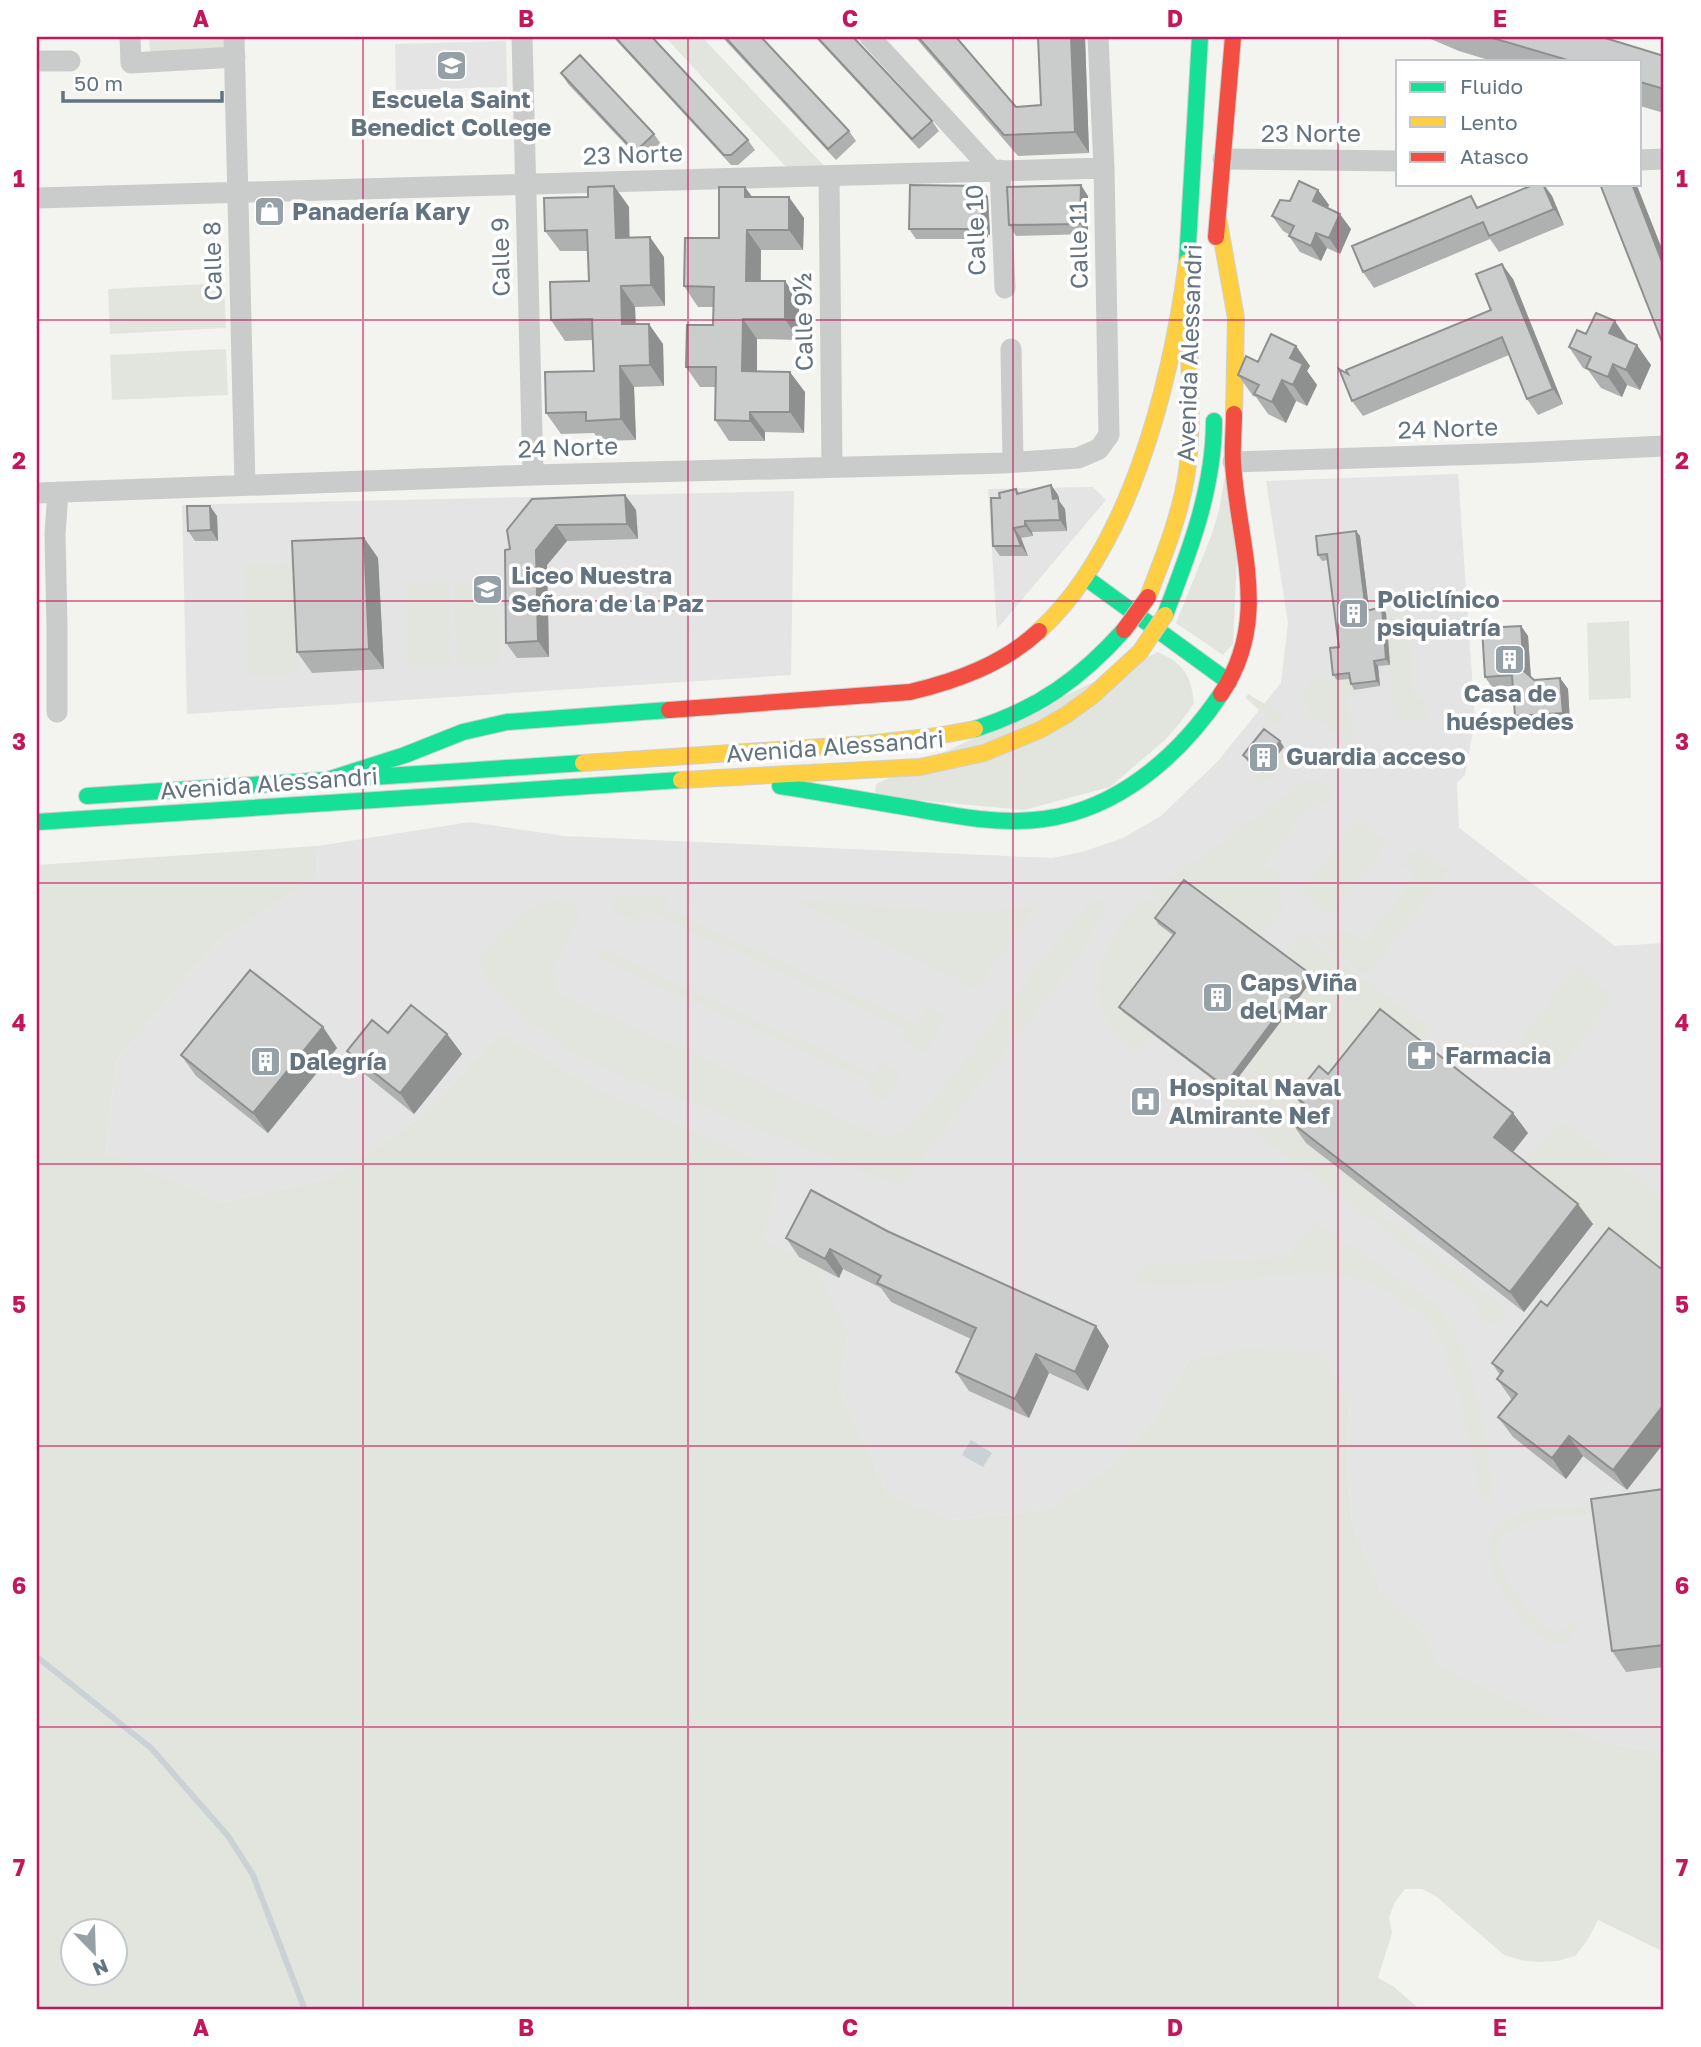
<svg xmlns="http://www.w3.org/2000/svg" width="1701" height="2047" viewBox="0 0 1701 2047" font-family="'Golos Text',sans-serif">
<rect width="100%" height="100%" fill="#f3f3f0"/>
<path fill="#e3e4e3" d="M506,41L507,87L396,90L395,44Z
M1458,474L1475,720L1465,775L1457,783L1459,828L1615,946L1664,943V1753L1598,1741L1442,1669L1423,1632L1382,1593L1352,1523L1347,1460L1350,1403L1189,1360L1157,1415L1120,1459L1048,1510L951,1520L887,1492L839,1388L848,1335L763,1240L601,1091L501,1032L425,1114L332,1177L224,1202L106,1152L116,1061L218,941L317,878L318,846L470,822L564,836L1052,858L1082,852L1123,838L1161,816L1218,761L1281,683L1288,623L1266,481Z
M1093,487L1106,500L997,629L988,489Z
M794,491L791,675L187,714L182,505Z"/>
<path fill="#e2e5de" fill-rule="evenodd" d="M149,37H224L225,48L150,52Z
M665,37H702L826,168L788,169Z
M224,283L226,328L110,334L108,289Z
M226,349L228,395L112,400L110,355Z
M1227,465L1238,538L1233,644L1223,655L1176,623L1212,534L1219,510Z
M294,562L299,673L249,676L244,565Z
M497,583L499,664L457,665L455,584Z
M448,584L450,665L409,666L407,586Z
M1407,611L1414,698H1425L1426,719L1394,721L1386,613Z
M1629,621L1631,698L1589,700L1587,623Z
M1158,652C1184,664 1191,675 1194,703L1180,723L1165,740L1110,787L1024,810L875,796L876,784Z
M1353,678L1355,693L1347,694L1352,740L1349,745L1306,709L1308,705L1297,698L1313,679L1337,680Z
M1248,694L1285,716L1277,727L1246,698Z
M1279,753L1283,763L1276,776L1262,783L1255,780L1253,777L1260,770L1264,773Z
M1317,781C1332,783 1336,795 1328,807L1314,798L1264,866L1280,877L1277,889L1284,913L1281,911L1258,937L1169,909L1149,893L1156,885L1206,854L1300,786L1306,782Z
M1357,820L1387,842L1331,916L1301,893Z
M318,846L317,878L218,941L116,1061L106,1152L224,1202L332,1177L425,1114L501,1032L601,1091L779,1170L763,1240L817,1269L848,1335L839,1388L887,1492L951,1520L1048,1510L1120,1459L1157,1415L1189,1360L1247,1349L1319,1354L1350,1403L1347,1460L1352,1523L1382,1593L1423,1632L1442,1668L1598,1741L1664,1753V1952L1598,1920L1587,1941L1575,1956L1557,1961L1537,1962L1521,1960L1504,1955L1437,1897L1422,1889H1405L1395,1902L1389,1917L1392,1933L1378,1978L1393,1986L1421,2010H165L121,2008L120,2010H37V865ZM74,1932H116V1974H74Z
M1420,847L1432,853L1429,858L1449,870L1366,975L1314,936H1328L1347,930L1363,943L1415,876L1400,865L1410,853Z
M670,895L664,908L917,1025L926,1007L944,1015L927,1052L901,1040L906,1029L649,911L639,922L613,911L609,900L615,896Z
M1093,897L1107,906L1080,955L900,1186C831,1158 761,1130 692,1102C659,1089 624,1078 592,1062C558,1045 490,997 480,959C493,938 533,899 561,902C566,902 571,905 576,908L579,919L554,965C551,978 555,988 564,997L885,1138L912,1127Z
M1145,897L1166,914L1171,933L1117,1009L1153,1035L1146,1045L1135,1049C1125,1040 1112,1030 1106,1018C1085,970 1114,931 1145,897Z
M793,900L981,914L1037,905L976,988Z
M1303,934L1432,1030L1418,1047L1306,1143L1382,1202L1376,1211L1503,1307L1505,1314L1499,1324L1488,1325L1470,1298L1370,1218L1218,1105L1313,979L1284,957Z
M604,951L874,1074L880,1062L901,1071L886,1099L866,1091L870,1081L600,959Z
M1577,968L1615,997L1556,1072L1518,1043Z
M1559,1120L1664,1199V1281L1521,1168Z
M1315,1221L1440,1308C1477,1363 1483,1428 1492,1492L1489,1498L1482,1497L1479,1492C1470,1447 1458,1354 1427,1321C1417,1310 1405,1302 1393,1294C1362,1274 1327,1271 1291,1274C1238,1279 1185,1291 1132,1283L1146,1265L1288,1257Z
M1664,1495C1644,1501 1623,1507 1602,1511C1564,1518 1467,1515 1507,1580C1520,1601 1535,1623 1557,1635L1566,1626L1571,1624L1576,1628L1565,1644C1531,1649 1462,1554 1501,1523C1520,1509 1552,1510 1574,1507C1604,1503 1634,1499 1664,1495Z"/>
<path fill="#cad2d5" d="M971,1440L992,1453L983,1467L962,1455Z"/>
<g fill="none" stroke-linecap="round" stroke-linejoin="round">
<path stroke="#cad2d5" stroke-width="6" d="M37,1657L151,1748L228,1836L253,1875L305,2010"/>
<defs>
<path id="fast" d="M1188,283L1187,262L1200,37
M1086,578L1229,682
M1165,615C1189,553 1214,489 1214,421
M975,729C1038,709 1080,679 1124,630
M327,780L405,755L463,732L507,722L669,710
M780,786C824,793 868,801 911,808C954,816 1000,825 1044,819C1119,809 1180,755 1221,694
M87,796L583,763
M37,822L681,780"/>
<path id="slow" d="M1218,217L1236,318L1234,414
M1148,597C1163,558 1179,519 1186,478C1194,430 1189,381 1189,332
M1039,631C1131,547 1171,382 1187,262
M583,763L867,744L937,736L975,729
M681,780L920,767L984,753L1040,730L1066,715L1091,697L1140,652"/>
<path id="jam" d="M1216,237L1233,37
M1221,694C1272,618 1238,545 1233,463C1232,446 1234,430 1234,414
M669,710L910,692C957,681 1003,664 1039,631"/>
</defs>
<use href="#fast" stroke="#cfd0d0" stroke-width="18"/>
<use href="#slow" stroke="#cfd0d0" stroke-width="18"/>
<use href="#jam" stroke="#cfd0d0" stroke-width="18"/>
<path stroke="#cacbcb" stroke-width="21" d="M130,37L131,63L235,57
M234,37L245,485
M522,37L533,475
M870,37L992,170
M37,61H70
M1223,159L1398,161
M1640,160L1664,159
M1000,170L1005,288
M829,176L832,466
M37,198L1104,168
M1011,349L1013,462
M1233,462L1517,453L1664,446
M37,493L533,475L1004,463L1078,458L1099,449L1109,435L1104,168L1098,37
M57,712V626L55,534L58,492"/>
<use href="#fast" stroke="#16e098" stroke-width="16"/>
<use href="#slow" stroke="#ffcf43" stroke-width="16"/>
<use href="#jam" stroke="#f24e42" stroke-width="16"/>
<defs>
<path id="slow-bridge" d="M1140,652L1165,615"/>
<path id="jam-bridge" d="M1124,630L1148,597"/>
</defs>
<use href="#slow-bridge" stroke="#cfd0d0" stroke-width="18" stroke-linecap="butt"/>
<use href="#jam-bridge" stroke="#cfd0d0" stroke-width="18" stroke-linecap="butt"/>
<use href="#slow-bridge" stroke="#ffcf43" stroke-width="16"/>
<use href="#jam-bridge" stroke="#f24e42" stroke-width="16"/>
</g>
<path fill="#afb0b0" d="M613,37H652L748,140L755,150L738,165H731Z
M722,37H761L849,131L856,141L836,160Z
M815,37H853L932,121L939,131L919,149Z
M915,37H956L1016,107L1041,105L1038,37H1085L1089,153L1018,156Z
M1426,37H1602L1664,56V113L1640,106V61H1492L1459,51Z
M561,73L654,134L661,144L642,162L568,84Z
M1535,184H1544L1552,196L1564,225L1499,252L1490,239L1374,288L1363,272L1479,207Z
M614,186L629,207V237L664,257L665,306L635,307L636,324L663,344L664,386L634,387L636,440L600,441L594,433L561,434L546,413L594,371L593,340L565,341L551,320L589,281L588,251H560L545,231L588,197Z
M981,186L988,197L990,235H988V239H916L909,229Z
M745,187L752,197L804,218L803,250H761V281H785L799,302V340L757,339V371L805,392L804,433L765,432V441H729L715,420L716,387H700L686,367L713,325L714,307H698L684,286L719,238Z
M1318,190L1329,205L1328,208L1351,229L1340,254L1327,248L1321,261L1300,252L1289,236L1290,235L1283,231L1272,216L1290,201Z
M1088,196V234L1016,236L1009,225Z
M1513,279L1563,404L1538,415L1527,399L1509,355L1363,416L1352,401L1348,374L1491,310Z
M1586,334L1629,342L1651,365L1640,390L1627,385L1622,397L1601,388L1588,370L1583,368L1569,347Z
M1296,346L1310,366L1307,371L1317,385L1307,406L1296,401L1286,423L1268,414L1256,397L1253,396L1238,375L1258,362Z
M1051,485L1058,495L1059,501L1065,509L1067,531L1032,532L1033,536L1021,538L1028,556H1000L993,546L1000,498L1016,489L1020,494Z
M625,495L636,510L638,539L567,541L547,565L549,657L517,658L506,643L510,549L507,530Z
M217,516L218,541H195L188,531Z
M1356,531L1360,536L1369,610L1386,613L1390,665L1378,666L1380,686L1354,690L1351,684L1350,679L1337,680L1333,675L1339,647L1328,560L1322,561L1318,555Z
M364,538L378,558L384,669L312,673L297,652Z
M1521,626L1528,636L1531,677L1534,680L1560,678L1568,689L1570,723L1522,726L1515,716L1513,686L1492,687L1485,677Z
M1284,747L1263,773L1247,761L1243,755Z
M1155,918L1309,973L1313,979L1228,1091L1123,1012L1119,1007L1173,935L1158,924Z
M323,1027L337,1048L268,1133L196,1076L181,1055Z
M388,1033L447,1034L462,1054L414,1114L362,1072L347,1051Z
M1328,1074L1528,1133L1513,1152L1593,1224L1524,1312L1306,1143L1292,1123L1303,1108L1295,1096Z
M887,1231L1096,1326L1109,1346L1088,1391L1049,1373L1029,1418L969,1391L956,1372L971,1339L891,1302L881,1288L843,1269L839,1278L799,1257L786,1238Z
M1541,1301L1627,1490L1583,1456L1566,1479L1513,1437L1498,1417L1512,1400L1497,1379L1500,1375L1492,1363Z
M1664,1489V1667L1626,1672L1612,1651Z"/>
<path fill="#8e9090" d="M1071,37H1085L1089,153L1075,132Z
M1543,184L1552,196L1564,225L1554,209Z
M1632,184H1635L1638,188L1664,254V267Z
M1081,185L1088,196V234L1080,224Z
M614,186L629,207L630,258L616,238Z
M981,186L988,197L990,235L982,225Z
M745,187L760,208L745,197Z
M1318,190L1329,205L1323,217L1313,201Z
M789,197L804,218L803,250L789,230Z
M1340,214L1351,229L1340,254L1329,238Z
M980,225L988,235V239L980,229Z
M747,230L761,250L760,301L746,281Z
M1316,233L1327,248L1321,261L1311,246Z
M650,237L664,257L665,306L651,285Z
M1502,264L1513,279L1563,404L1553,389Z
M785,281L799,302V340L785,319Z
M621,286L635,307L636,345L622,324Z
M743,319L757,339V392L742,371Z
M1615,321L1629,342L1609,333Z
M649,324L663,344L664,386L650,365Z
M1637,345L1651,365L1640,390L1626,370Z
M1296,346L1310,366L1307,371L1317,385L1307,406L1293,385L1290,358Z
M1613,364L1627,385L1622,397L1608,377Z
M620,366L634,387L636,440L621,419Z
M790,372L805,392L804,433L790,412Z
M1282,380L1296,401L1286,423L1272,402Z
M750,412L765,432V441L750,421Z
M1051,485L1058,495L1059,501L1065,509L1067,531L1060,520L1053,499Z
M625,495L636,510L638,539L627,524Z
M210,506L217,516L218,541L211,530Z
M1025,521L1032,532L1033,536L1025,526Z
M556,525L567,541L547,565L549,657L538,641L536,550Z
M1014,528L1021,538L1028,556L1021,546Z
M1356,531L1360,536L1370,616L1366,611Z
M364,538L378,558L384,669L369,649Z
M1382,607L1386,613L1390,665L1386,659Z
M1521,626L1528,636L1531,681L1524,671Z
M1374,661L1378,666L1380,686L1377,681Z
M1560,678L1568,689L1570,723L1563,713Z
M1280,741L1284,747L1263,773L1260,768Z
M1309,973L1313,979L1228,1091L1224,1086Z
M323,1027L337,1048L268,1133L253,1113Z
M447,1034L462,1054L414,1114L400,1093Z
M1513,1113L1528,1133L1508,1158L1494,1137Z
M1578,1204L1593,1224L1524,1312L1510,1292Z
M830,1249L843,1269L839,1278L825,1259Z
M1096,1326L1109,1346L1088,1391L1075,1372Z
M1036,1354L1049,1373L1029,1418L1015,1399Z
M1662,1407L1664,1409V1443L1627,1490L1613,1470Z
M1569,1436L1583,1456L1566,1479L1552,1458Z"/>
<path fill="#cbcdcd" stroke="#8e9090" stroke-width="2" d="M615,37H652L748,140L731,155H724Z
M725,37H761L849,131L828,149Z
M817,37H853L932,121L912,139Z
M918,37H956L1016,107L1041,105L1038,37H1071L1075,132L1004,135Z
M1489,37H1602L1664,56V89L1640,82V61H1571Z
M580,55L654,134L635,152L561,73Z
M1299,181L1318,190L1313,201L1340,214L1329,238L1316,233L1311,246L1289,236L1294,226L1272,216L1280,200L1290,201Z
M1535,184H1543L1554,209L1489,236L1483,222L1363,272L1352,246L1471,196L1477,208Z
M1600,184H1632L1664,267V347Z
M910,185L981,186L982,225H980V229H909Z
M1081,185L1080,224L1009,225L1007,187Z
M614,186L616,238L650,237L651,285L621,286L622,324H649L650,365L620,366L621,419L586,421V412L546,413L545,372L594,371L592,319L551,320L550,282L589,281L587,230L545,231L544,198L588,197V187Z
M719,187H745V197H789V230H747L746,281H785V319H743L742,371L790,372V412H750V421L715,420L716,367H686L687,325H713L714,287L684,286L685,238H719Z
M1502,264L1553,389L1527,399L1502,337L1352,401L1339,369L1348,374L1346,370L1491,310L1476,274Z
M1596,313L1615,321L1609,333L1637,345L1626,370L1613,364L1608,377L1586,368L1591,357L1569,347L1577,330L1586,334Z
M1271,334L1296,346L1290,358L1303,364L1293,385L1282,380L1272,402L1254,394L1259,385L1238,375L1246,356L1258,362Z
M1051,485L1053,499L1058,498L1060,520L1025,521V526L1014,528L1021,546H993L991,498H1000L999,493L1016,489L1017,494Z
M625,495L627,524L556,525L536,550L538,641L506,643L505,550L510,549L507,530L532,499Z
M187,506H210L211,530L188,531Z
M1356,531L1366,611L1382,607L1386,659L1374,661L1377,681L1351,684L1349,673L1333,675L1330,648L1339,647L1327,554L1318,555L1316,536Z
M364,538L369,649L297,652L292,541Z
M1521,626L1524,671L1534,680L1560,678L1563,713L1515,716L1512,675L1485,677L1482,628Z
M1264,729L1280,741L1260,768L1243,755Z
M1184,880L1309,973L1224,1086L1119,1007L1175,933L1155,918Z
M250,970L323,1027L253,1113L181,1055Z
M411,1005L447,1034L400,1093L347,1051L372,1020L388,1033Z
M1380,1009L1513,1113L1494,1137L1578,1204L1510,1292L1292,1123L1306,1105L1295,1096L1319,1066L1328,1074Z
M811,1190L887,1231L1096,1326L1075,1372L1036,1354L1015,1399L956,1372L976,1328L877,1283L881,1276L830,1249L825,1259L786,1238Z
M1609,1228L1660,1268L1664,1267V1422L1662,1407L1613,1470L1569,1436L1552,1458L1498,1417L1517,1394L1497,1379L1503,1371L1492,1363L1541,1301L1547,1306Z
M1664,1489V1645L1612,1651L1591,1499Z"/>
<path fill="none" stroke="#c2185b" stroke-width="2" stroke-opacity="0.55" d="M363,37V2010M688,37V2010M1013,37V2010M1338,37V2010M37,320H1664M37,601H1664M37,883H1664M37,1164H1664M37,1446H1664M37,1727H1664"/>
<defs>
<symbol id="school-square" viewBox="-11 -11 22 22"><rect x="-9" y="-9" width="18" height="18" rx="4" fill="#95a0a7" stroke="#fff"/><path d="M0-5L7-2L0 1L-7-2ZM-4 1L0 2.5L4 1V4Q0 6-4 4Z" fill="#fff"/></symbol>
<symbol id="shop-square" viewBox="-11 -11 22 22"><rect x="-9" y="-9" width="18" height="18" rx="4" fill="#95a0a7" stroke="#fff"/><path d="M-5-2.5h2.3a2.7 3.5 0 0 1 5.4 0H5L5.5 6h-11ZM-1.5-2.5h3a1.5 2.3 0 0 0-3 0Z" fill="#fff"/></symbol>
<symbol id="building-square" viewBox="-11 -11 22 22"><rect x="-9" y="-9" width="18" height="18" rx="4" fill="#95a0a7" stroke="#fff"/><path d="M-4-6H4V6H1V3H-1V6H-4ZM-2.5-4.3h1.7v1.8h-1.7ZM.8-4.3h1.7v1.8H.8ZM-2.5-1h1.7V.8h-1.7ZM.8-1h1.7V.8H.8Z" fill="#fff"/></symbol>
<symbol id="pharmacy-square" viewBox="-11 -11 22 22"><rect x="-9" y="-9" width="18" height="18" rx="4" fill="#95a0a7" stroke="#fff"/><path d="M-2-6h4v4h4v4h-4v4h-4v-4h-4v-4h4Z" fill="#fff"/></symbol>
<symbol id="hospital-square" viewBox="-11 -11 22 22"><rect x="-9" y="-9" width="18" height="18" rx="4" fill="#95a0a7" stroke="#fff"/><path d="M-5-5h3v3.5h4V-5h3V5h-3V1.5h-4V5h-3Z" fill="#fff"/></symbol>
</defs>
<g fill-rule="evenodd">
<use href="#school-square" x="434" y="48" width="35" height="35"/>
<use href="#shop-square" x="252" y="194" width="35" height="35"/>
<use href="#school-square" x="470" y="572" width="35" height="35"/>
<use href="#building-square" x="1336" y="596" width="35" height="35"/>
<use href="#building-square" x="1492" y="642" width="35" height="35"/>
<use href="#building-square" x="1246" y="740" width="35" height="35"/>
<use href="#building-square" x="1200" y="980" width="35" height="35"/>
<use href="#pharmacy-square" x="1404" y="1038" width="35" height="35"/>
<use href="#building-square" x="248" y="1044" width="35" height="35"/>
<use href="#hospital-square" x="1128" y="1084" width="35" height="35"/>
</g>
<g text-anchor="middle" stroke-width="7" stroke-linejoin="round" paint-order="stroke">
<g font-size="24" font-weight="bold" fill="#637380" stroke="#fff" text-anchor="start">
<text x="451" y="108" text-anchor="middle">Escuela Saint<tspan x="451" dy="28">Benedict College</tspan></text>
<text x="292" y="220">Panadería Kary</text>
<text x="511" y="584">Liceo Nuestra<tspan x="511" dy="28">Señora de la Paz</tspan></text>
<text x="1377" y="608">Policlínico<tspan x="1377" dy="28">psiquiatría</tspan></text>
<text x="1510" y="702" text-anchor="middle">Casa de<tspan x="1510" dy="28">huéspedes</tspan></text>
<text x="1286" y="765">Guardia acceso</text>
<text x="1240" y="991">Caps Viña<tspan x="1240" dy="28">del Mar</tspan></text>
<text x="1445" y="1064">Farmacia</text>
<text x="289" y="1070">Dalegría</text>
<text x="1169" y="1096">Hospital Naval<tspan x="1169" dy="28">Almirante Nef</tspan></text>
</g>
<g font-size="24" fill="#637380" stroke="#fff">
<text x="1311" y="142">23 Norte</text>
<text transform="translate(633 155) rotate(-2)" y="8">23 Norte</text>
<text transform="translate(976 230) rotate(-92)" y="8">Calle 10</text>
<text transform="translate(1079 245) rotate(-91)" y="8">Calle 11</text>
<text transform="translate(501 257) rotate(-91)" y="8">Calle 9</text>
<text transform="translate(213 261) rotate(-91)" y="8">Calle 8</text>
<text transform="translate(804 322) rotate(-91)" y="8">Calle 9½</text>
<text transform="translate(1190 353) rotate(-88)" y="8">Avenida Alessandri</text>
<text transform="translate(1448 429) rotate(-2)" y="8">24 Norte</text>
<text transform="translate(568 448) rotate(-2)" y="8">24 Norte</text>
<text transform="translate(835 747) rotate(-4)" y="8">Avenida Alessandri</text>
<text transform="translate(269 784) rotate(-4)" y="8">Avenida Alessandri</text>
</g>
</g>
<rect width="1701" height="2047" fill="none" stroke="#ffffff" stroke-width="77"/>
<rect x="1396" y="60" width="245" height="126" fill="#ffffff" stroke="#c1c7cc" stroke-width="2"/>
<rect x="1410" y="82" width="35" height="10" fill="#16e098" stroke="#c1c7cc" stroke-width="2"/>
<text x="1460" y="94" font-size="21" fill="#637380">Fluido</text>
<rect x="1410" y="117" width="35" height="10" fill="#ffcf43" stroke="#c1c7cc" stroke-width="2"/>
<text x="1460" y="130" font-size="21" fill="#637380">Lento</text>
<rect x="1410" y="152" width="35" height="10" fill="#f24e42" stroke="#c1c7cc" stroke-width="2"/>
<text x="1460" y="164" font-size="21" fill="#637380">Atasco</text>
<g transform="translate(94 1952) rotate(157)"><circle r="33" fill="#ffffff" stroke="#c1c7cc" stroke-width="2"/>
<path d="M0-5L12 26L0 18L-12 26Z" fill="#95a0a7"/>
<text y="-10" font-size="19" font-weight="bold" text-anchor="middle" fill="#637380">N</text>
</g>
<path d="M63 91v10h159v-10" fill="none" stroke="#637380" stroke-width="3.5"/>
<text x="74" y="91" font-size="21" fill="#637380" stroke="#ffffff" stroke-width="5" paint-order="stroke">50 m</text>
<rect x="38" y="38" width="1624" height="1970" fill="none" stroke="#c2185b" stroke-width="2.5"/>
<g font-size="23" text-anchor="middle" font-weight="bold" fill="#c2185b">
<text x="201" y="27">A</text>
<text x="526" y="27">B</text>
<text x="850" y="27">C</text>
<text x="1175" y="27">D</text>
<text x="1500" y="27">E</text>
<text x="19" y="187">1</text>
<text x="1682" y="187">1</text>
<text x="19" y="469">2</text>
<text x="1682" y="469">2</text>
<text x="19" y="750">3</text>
<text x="1682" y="750">3</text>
<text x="19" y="1031">4</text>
<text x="1682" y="1031">4</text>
<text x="19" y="1313">5</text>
<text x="1682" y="1313">5</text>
<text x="19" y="1594">6</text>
<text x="1682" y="1594">6</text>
<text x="19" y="1876">7</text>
<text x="1682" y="1876">7</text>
<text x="201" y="2036">A</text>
<text x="526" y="2036">B</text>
<text x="850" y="2036">C</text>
<text x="1175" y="2036">D</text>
<text x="1500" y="2036">E</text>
</g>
</svg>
